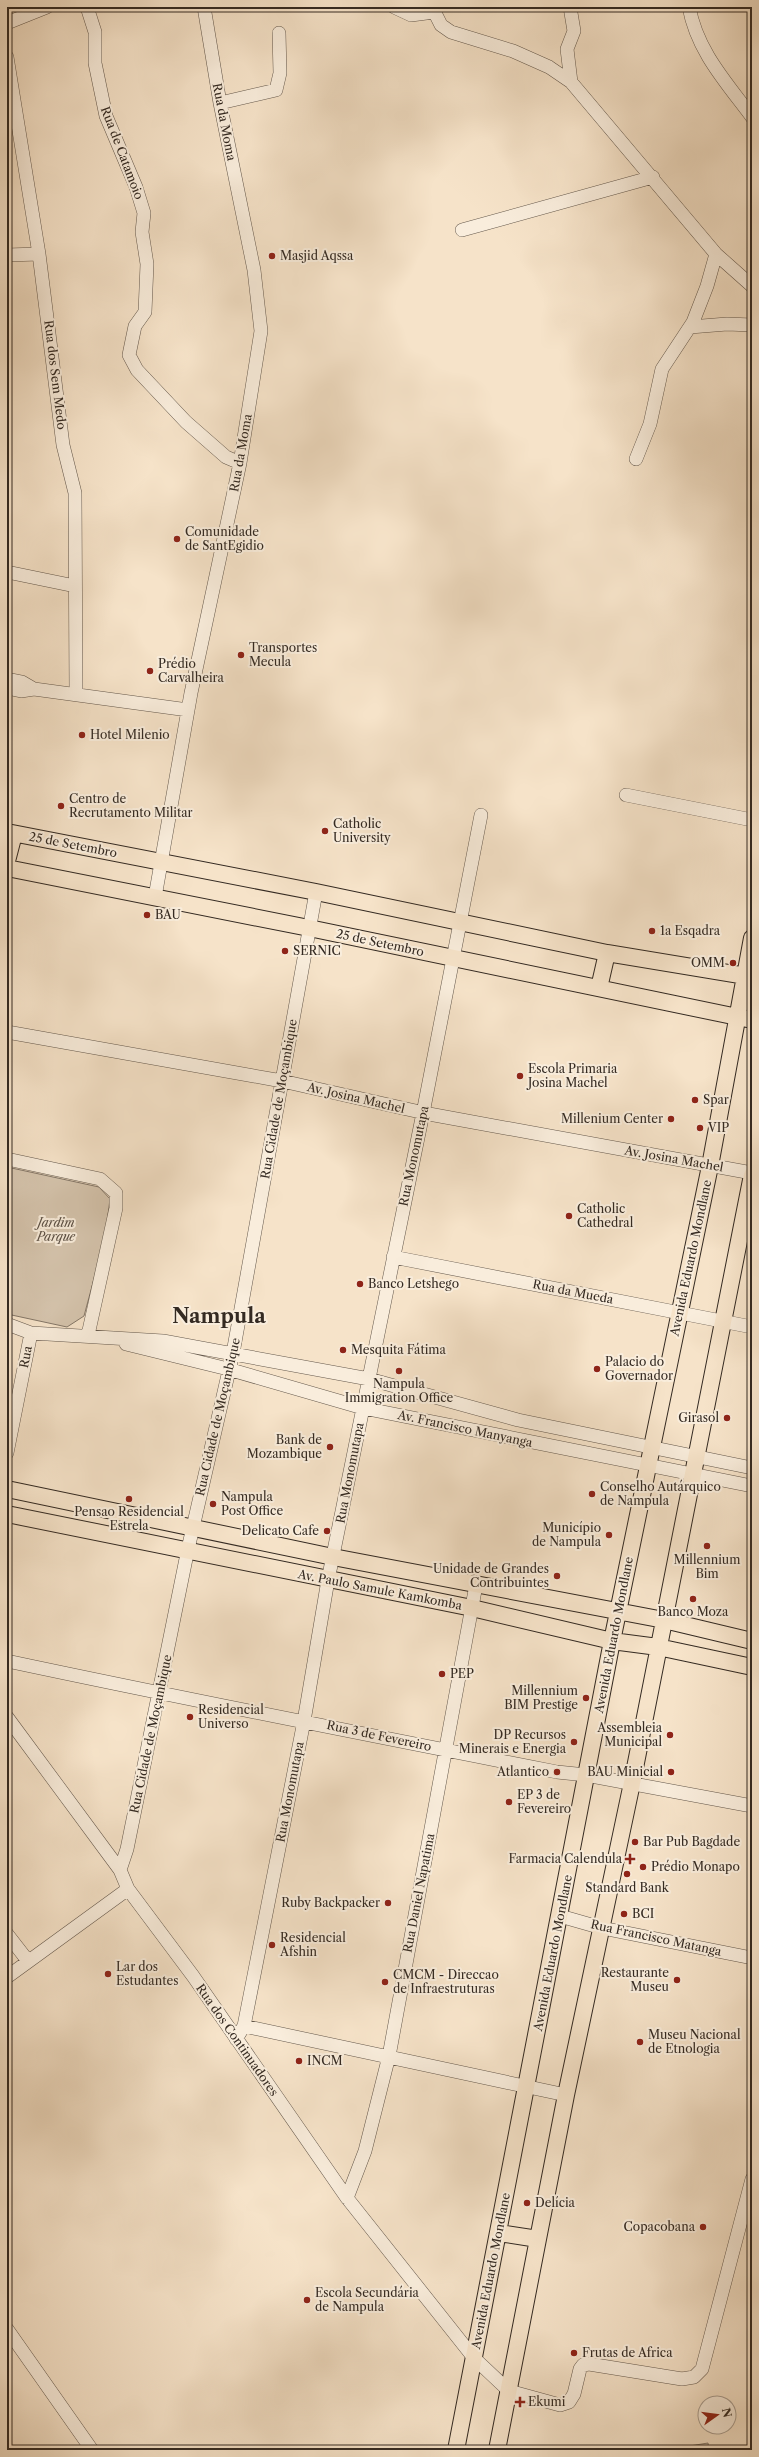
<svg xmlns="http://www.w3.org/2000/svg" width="759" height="2457" viewBox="0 0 759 2457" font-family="'Libre Caslon Text',serif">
<rect width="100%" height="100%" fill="#f6e3c9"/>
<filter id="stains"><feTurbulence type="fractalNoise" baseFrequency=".005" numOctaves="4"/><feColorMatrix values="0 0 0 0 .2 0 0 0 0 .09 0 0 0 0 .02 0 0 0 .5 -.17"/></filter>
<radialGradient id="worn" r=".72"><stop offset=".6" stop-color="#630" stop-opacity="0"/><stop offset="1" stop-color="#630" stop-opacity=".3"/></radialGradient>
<path fill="#d5c4ad" stroke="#847768" d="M7,1167L99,1187L110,1199L105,1238L84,1316L67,1327L7,1314Z
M708,2443L709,2450H665Z"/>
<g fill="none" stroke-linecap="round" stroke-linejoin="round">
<defs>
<path id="minor" d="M87,7L95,32V63L106,116L136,187L144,213L142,232L147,264L145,312L135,326L129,355L137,370L186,422L226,457L240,463
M394,7L411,15L434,12
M432,7L441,25L451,32L513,51L549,67L571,82L716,254L752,286
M570,7L574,31L567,49L571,82
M689,7C697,51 726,82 752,117
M7,23L47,7
M7,57L39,254L63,445L75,493L76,694
M220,103L276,90L280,73L279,33
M462,230L653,177
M7,255L39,254
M690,327L727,324L752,325
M636,459L650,424L662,369L693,322L707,286L716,254
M7,572L75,586
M7,679L22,682L34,689
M7,688L21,691L34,689L188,710
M626,795L752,820
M155,897L191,693L240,463L261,331L254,270L220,103L204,7
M7,1032L282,1081L429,1114L752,1173
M7,1159L100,1179L116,1193V1208L88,1335
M393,1257L752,1327
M7,1324L31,1333L163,1341L369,1379L518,1420L752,1468
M126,1344L228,1369L363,1408L752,1486
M7,1453L31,1333
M7,1661C190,1700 373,1736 557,1772L586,1775L752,1806
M7,1717L120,1870L128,1889L193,1976L347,2198L474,2358L509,2391L560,2405L569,2402L574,2394L580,2369L583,2365L589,2364L682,2379L694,2377L702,2369L752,2179
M120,1870L127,1849L188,1549L233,1353L316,892
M560,1916L602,1928L752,1958
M7,1934L28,1961
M7,1977L128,1889
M244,2026L566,2095
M236,2039L244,2026L304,1721L328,1580L423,1113L481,815
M347,2198L365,2151L389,2056L476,1585
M7,2329L92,2450"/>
<path id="major" d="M7,832L316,892L607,953L752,977
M7,861L14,834
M7,868L309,928L752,1020
M599,988L607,953
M7,1489L333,1557L664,1620L752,1641
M7,1514L472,1608L612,1641L658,1647L752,1667
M499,2233L538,2239
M456,2450L612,1641L710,1166L752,938
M497,2450L566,2095L632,1783L752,1175"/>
</defs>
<use href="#minor" stroke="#64584c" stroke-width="14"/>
<use href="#major" stroke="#342a22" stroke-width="18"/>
<use href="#minor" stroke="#f9eddc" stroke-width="13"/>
<use href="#major" stroke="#f6e3c9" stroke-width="16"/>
</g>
<g fill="#8f2418" stroke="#f9eddc" stroke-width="1.5">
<circle cx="272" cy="256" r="4"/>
<circle cx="177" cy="539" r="4"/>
<circle cx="241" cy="655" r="4"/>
<circle cx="150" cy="671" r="4"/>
<circle cx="82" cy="735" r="4"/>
<circle cx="61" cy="806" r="4"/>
<circle cx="325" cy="831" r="4"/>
<circle cx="147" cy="915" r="4"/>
<circle cx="652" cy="931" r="4"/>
<circle cx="285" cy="951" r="4"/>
<circle cx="733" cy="963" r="4"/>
<circle cx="520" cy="1076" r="4"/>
<circle cx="695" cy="1100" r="4"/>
<circle cx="671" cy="1119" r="4"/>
<circle cx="700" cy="1128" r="4"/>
<circle cx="569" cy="1216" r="4"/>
<circle cx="360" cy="1284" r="4"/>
<circle cx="343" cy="1350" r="4"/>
<circle cx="597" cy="1369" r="4"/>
<circle cx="399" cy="1371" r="4"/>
<circle cx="727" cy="1418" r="4"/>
<circle cx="330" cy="1447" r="4"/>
<circle cx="592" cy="1494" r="4"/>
<circle cx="129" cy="1499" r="4"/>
<circle cx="213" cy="1504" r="4"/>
<circle cx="327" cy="1531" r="4"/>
<circle cx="609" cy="1535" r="4"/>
<circle cx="707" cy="1546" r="4"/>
<circle cx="557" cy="1576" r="4"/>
<circle cx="693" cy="1599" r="4"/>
<circle cx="442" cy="1674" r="4"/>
<circle cx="586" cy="1698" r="4"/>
<circle cx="190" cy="1717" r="4"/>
<circle cx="670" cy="1735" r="4"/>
<circle cx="574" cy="1742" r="4"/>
<circle cx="557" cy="1772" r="4"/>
<circle cx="671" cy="1772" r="4"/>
<circle cx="509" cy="1802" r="4"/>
<circle cx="635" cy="1842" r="4"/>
<path d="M628 1853h4v4h4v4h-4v4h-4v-4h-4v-4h4z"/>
<circle cx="643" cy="1867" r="4"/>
<circle cx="627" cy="1874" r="4"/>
<circle cx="388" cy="1903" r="4"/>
<circle cx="624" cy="1914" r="4"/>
<circle cx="272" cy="1945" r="4"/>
<circle cx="108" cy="1974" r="4"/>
<circle cx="677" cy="1980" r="4"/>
<circle cx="385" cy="1982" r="4"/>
<circle cx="640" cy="2042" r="4"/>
<circle cx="299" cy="2061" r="4"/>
<circle cx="527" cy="2203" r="4"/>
<circle cx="703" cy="2227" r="4"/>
<circle cx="307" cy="2300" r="4"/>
<circle cx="574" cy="2353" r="4"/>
<path d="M518 2396h4v4h4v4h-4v4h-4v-4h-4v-4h4z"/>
</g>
<g text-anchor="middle" stroke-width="4" stroke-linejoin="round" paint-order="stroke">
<g font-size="12" fill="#342a22" stroke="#f9eddc">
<text transform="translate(224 122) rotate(79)" y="4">Rua da Moma</text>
<text transform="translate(122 153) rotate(69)" y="4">Rua de Catamoio</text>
<text transform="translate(55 375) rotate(83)" y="4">Rua dos Sem Medo</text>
<text transform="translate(241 453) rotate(-80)" y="4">Rua da Moma</text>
<text transform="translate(73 845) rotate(11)" y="4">25 de Setembro</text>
<text transform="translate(380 943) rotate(12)" y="4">25 de Setembro</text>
<text transform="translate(356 1098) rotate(13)" y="4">Av. Josina Machel</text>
<text transform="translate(279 1099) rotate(-80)" y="4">Rua Cidade de Moçambique</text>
<text transform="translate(414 1156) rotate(-78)" y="4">Rua Monomutapa</text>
<text transform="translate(674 1159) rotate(10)" y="4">Av. Josina Machel</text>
<text transform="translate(691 1258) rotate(-78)" y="4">Avenida Eduardo Mondlane</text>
<text transform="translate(573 1292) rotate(11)" y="4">Rua da Mueda</text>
<text transform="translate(26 1357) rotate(-79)" y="4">Rua</text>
<text transform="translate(218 1417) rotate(-77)" y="4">Rua Cidade de Moçambique</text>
<text transform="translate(465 1429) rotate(12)" y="4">Av. Francisco Manyanga</text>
<text transform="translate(350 1473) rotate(-79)" y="4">Rua Monomutapa</text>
<text transform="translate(380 1590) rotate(11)" y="4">Av. Paulo Samule Kamkomba</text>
<text transform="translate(614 1635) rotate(-79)" y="4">Avenida Eduardo Mondlane</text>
<text transform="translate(151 1734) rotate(-78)" y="4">Rua Cidade de Moçambique</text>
<text transform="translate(379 1736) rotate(12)" y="4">Rua 3 de Fevereiro</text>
<text transform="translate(290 1792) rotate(-79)" y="4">Rua Monomutapa</text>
<text transform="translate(419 1893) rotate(-79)" y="4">Rua Daniel Napatima</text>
<text transform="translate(656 1938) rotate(12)" y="4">Rua Francisco Matanga</text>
<text transform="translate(553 1953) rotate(-79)" y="4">Avenida Eduardo Mondlane</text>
<text transform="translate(237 2040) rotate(55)" y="4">Rua dos Continuadores</text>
<text transform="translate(491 2271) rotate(-79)" y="4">Avenida Eduardo Mondlane</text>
</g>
<g font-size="12" fill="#342a22" stroke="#f9eddc" text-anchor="start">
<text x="280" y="260">Masjid Aqssa</text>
<text x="185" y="536">Comunidade<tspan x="185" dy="14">de SantEgidio</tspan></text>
<text x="249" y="652">Transportes<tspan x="249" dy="14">Mecula</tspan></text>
<text x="158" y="668">Prédio<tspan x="158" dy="14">Carvalheira</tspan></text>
<text x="90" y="739">Hotel Milenio</text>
<text x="69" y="803">Centro de<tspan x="69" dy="14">Recrutamento Militar</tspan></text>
<text x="333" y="828">Catholic<tspan x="333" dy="14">University</tspan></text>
<text x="155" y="919">BAU</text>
<text x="660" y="935">1a Esqadra</text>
<text x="293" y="955">SERNIC</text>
<text x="725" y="967" text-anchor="end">OMM</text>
<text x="528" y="1073">Escola Primaria<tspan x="528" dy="14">Josina Machel</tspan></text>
<text x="703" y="1104">Spar</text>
<text x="663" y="1123" text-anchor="end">Millenium Center</text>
<text x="708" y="1132">VIP</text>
<text x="577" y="1213">Catholic<tspan x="577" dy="14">Cathedral</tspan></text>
<text x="368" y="1288">Banco Letshego</text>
<text x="351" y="1354">Mesquita Fátima</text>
<text x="605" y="1366">Palacio do<tspan x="605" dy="14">Governador</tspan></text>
<text x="399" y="1388" text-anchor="middle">Nampula<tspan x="399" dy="14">Immigration Office</tspan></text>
<text x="719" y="1422" text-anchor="end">Girasol</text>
<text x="322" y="1444" text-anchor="end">Bank de<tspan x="322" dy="14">Mozambique</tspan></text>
<text x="600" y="1491">Conselho Autárquico<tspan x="600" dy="14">de Nampula</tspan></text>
<text x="221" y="1501">Nampula<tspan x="221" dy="14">Post Office</tspan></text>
<text x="129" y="1516" text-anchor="middle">Pensao Residencial<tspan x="129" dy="14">Estrela</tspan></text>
<text x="601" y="1532" text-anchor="end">Município<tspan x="601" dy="14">de Nampula</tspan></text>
<text x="319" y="1535" text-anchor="end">Delicato Cafe</text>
<text x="707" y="1564" text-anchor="middle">Millennium<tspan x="707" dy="14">Bim</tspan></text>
<text x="549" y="1573" text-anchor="end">Unidade de Grandes<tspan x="549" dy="14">Contribuintes</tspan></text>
<text x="693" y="1616" text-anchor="middle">Banco Moza</text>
<text x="450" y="1678">PEP</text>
<text x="578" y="1695" text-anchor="end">Millennium<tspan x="578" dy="14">BIM Prestige</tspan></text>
<text x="198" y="1714">Residencial<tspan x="198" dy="14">Universo</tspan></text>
<text x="662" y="1732" text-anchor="end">Assembleia<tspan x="662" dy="14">Municipal</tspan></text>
<text x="566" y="1739" text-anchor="end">DP Recursos<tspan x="566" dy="14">Minerais e Energia</tspan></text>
<text x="549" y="1776" text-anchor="end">Atlantico</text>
<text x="663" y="1776" text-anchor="end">BAU Minicial</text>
<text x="517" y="1799">EP 3 de<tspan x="517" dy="14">Fevereiro</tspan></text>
<text x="643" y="1846">Bar Pub Bagdade</text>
<text x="622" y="1863" text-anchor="end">Farmacia Calendula</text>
<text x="651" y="1871">Prédio Monapo</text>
<text x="627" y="1892" text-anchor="middle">Standard Bank</text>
<text x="380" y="1907" text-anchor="end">Ruby Backpacker</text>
<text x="632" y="1918">BCI</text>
<text x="280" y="1942">Residencial<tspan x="280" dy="14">Afshin</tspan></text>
<text x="116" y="1971">Lar dos<tspan x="116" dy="14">Estudantes</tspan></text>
<text x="669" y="1977" text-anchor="end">Restaurante<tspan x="669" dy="14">Museu</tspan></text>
<text x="393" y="1979">CMCM - Direccao<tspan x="393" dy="14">de Infraestruturas</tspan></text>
<text x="648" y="2039">Museu Nacional<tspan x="648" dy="14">de Etnologia</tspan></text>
<text x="307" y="2065">INCM</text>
<text x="535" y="2207">Delícia</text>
<text x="695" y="2231" text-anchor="end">Copacobana</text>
<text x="315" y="2297">Escola Secundária<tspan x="315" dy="14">de Nampula</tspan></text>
<text x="582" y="2357">Frutas de Africa</text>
<text x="528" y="2406">Ekumi</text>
</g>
<g font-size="12" font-style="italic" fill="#5c5045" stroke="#f9eddc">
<text x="56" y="1227">Jardim<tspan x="56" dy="14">Parque</tspan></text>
</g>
<g font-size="20" font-weight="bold" fill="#342a22" stroke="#f9eddc">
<text x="219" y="1323">Nampula</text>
</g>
</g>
<rect width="759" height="2457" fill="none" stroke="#f6e3c9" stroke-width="24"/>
<rect x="8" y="8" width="743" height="2441" fill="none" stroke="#342a22" stroke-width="2"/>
<rect x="12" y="12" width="735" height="2433" fill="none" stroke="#342a22"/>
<g transform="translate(717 2415) rotate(76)"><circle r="19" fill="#f9eddc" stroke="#aa9f92"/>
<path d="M0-3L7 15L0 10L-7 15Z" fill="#8f2418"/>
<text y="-6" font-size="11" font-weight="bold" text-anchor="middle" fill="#342a22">N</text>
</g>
<rect width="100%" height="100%" filter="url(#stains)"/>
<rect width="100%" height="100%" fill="url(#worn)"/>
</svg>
